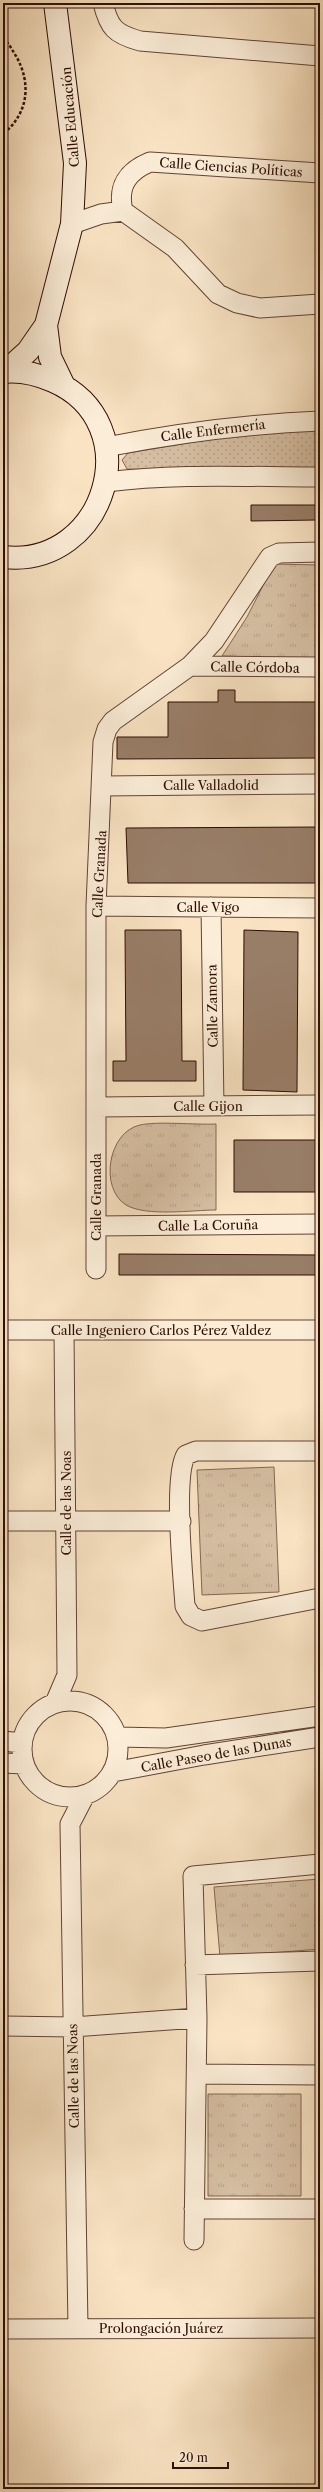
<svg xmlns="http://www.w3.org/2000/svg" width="323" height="2492" viewBox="0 0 323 2492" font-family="'Libre Caslon Text',serif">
<defs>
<pattern id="grass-dots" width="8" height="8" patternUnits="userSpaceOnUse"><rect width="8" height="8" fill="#d6bfa3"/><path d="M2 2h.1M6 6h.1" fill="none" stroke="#b8a38b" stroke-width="1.8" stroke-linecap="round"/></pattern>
<pattern id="park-tufts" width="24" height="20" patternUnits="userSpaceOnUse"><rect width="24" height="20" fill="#d6bfa3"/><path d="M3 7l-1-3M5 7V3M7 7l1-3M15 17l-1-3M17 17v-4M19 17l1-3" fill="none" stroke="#b8a38b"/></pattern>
</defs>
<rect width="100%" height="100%" fill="#f9e3c3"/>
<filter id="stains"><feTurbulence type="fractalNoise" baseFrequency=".005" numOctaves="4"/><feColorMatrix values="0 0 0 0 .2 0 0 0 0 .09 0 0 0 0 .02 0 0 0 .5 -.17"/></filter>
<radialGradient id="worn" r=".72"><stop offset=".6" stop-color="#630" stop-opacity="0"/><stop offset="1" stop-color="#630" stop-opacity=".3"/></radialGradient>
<path fill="url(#grass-dots)" stroke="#826654" d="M320,427V468L183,471L127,469L122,460L128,453L254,432Z"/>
<path fill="url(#park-tufts)" stroke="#826654" d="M274,564L320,565V659L222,656L247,617Z
M216,1124V1210C192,1210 147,1217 126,1205C99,1188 108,1132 140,1125C157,1121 196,1125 216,1124Z
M274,1467L279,1592L202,1595L197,1470Z
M320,1879V1949L220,1957L214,1887Z
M208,2094H301V2196H208Z"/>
<path fill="#987d67" stroke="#2e0e04" d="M251,505H316L317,520L251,521Z
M218,690H235V702H320V758L117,759V737H168V702H218Z
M320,827V883H128L126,828Z
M125,930H181L182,1061H196V1081H113V1061H126Z
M244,930L298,932L297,1092L243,1090Z
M234,1140H320V1192H234Z
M119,1254L320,1255V1275H119Z"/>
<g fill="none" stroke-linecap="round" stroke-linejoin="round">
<defs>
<path id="street" d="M103,3C109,28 115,34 140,41L320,56
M320,173L150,162C128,171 117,186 123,211L175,248L218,294L237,303L260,308L320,304
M72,224L101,214L123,211
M106,447C177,433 248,424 320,421
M106,482C177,473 249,477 320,477
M190,666L320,667
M103,786L320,784
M96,906L320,908
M211,907L214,1106
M97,1107L320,1105
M96,1226L320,1224
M96,1269V906L103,742L107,729L113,721L190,666L214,641L270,557L279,553L320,552
M3,1330H320
M320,1451H196L186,1455C173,1476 183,1576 185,1606L191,1616L202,1621L320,1598
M3,1521H181
M22 1749a48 48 0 1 1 96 0a48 48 0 1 1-96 0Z
M55,1703L67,1675L64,1330
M117,1737L166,1738L320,1716
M3,1741L22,1743
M3,1763L24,1764
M113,1772L204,1755L320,1737
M195,1965L320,1961
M3,2026L73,2027L197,2018
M197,2074L320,2075
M194,2209H320
M194,2240L197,2018L193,1876L320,1864
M78,2328L70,1824L85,1795
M3,2329L320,2328"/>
<path id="secondary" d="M46,325L50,357L64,386
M3,372C21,370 37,374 53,381C150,423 106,569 3,557
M5,372L28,351L46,325L72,224L75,163L55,3"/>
</defs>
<use href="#street" stroke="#614334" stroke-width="21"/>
<use href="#secondary" stroke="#2e0e04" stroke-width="24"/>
<path stroke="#2e0e04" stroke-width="2.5" stroke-dasharray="3 2" stroke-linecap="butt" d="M3,38C9,43 12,50 16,56C32,84 28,114 3,134"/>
<use href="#street" stroke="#fbedd8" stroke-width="19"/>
<use href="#secondary" stroke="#fbedd8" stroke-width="22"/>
</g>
<g text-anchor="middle" stroke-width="3" stroke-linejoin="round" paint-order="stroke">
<g font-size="13" fill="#2e0e04" stroke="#fbedd8">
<text transform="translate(70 117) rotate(-95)" y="5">Calle Educación</text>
<text transform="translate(231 167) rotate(4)" y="5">Calle Ciencias Políticas</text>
<text transform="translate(213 430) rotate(-7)" y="5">Calle Enfermería</text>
<text transform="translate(255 667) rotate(1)" y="5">Calle Córdoba</text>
<text x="211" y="790">Calle Valladolid</text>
<text transform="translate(99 874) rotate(-87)" y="5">Calle Granada</text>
<text x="208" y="912">Calle Vigo</text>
<text transform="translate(212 1006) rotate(-91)" y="5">Calle Zamora</text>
<text x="208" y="1111">Calle Gijon</text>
<text transform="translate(96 1197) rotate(-90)" y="5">Calle Granada</text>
<text transform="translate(208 1225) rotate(-1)" y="5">Calle La Coruña</text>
<text x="161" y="1335">Calle Ingeniero Carlos Pérez Valdez</text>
<text transform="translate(66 1503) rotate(-90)" y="5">Calle de las Noas</text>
<text transform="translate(216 1754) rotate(-10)" y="5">Calle Paseo de las Dunas</text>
<text transform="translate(73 2076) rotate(-91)" y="5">Calle de las Noas</text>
<text x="161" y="2333">Prolongación Juárez</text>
</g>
</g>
<rect width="323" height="2492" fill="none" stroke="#f9e3c3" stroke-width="16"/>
<rect x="4" y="4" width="315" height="2484" fill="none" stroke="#2e0e04" stroke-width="2"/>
<rect x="8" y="8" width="307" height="2476" fill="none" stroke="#2e0e04"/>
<path d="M173 2462v6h55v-6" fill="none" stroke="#2e0e04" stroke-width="2"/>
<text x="179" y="2462" font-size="12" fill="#2e0e04" stroke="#fbedd8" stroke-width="3" paint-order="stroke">20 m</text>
<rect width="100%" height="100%" filter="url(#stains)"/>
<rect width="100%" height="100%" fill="url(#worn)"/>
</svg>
